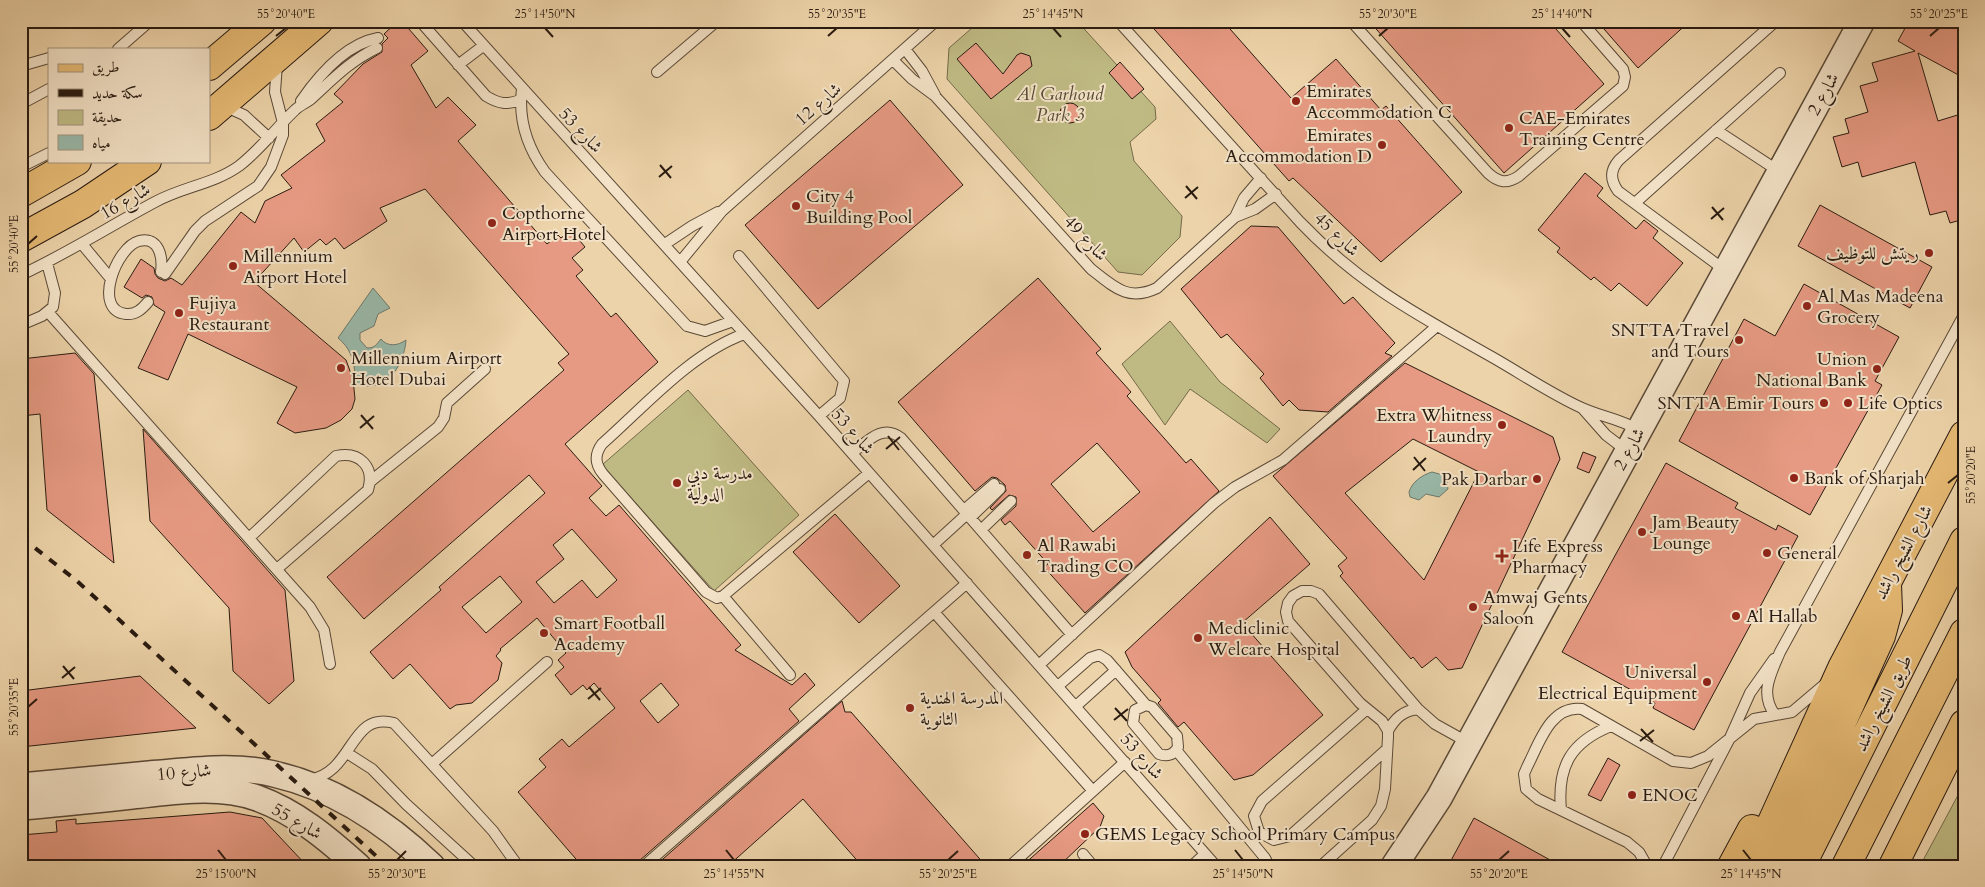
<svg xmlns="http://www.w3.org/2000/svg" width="1985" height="887" viewBox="0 0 1985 887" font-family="Cardo,Amiri,serif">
<rect width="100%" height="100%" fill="#edd3a9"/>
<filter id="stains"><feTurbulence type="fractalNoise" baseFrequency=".004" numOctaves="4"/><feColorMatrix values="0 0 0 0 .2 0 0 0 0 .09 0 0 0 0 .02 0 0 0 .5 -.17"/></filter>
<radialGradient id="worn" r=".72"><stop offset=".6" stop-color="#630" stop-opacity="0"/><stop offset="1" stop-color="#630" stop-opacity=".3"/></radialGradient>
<path fill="#bfba83" stroke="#746a4a" d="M980,21H1077L1155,107L1156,119L1130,142L1134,161L1182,216L1180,237L1142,275L1118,272L947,79L949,48Z
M1170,321L1220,382L1280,429L1267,443L1190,389L1165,425L1122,364Z
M688,390L799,515L714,591L602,465Z
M1964,784V866H1920Z"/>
<path fill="#99b8a8" stroke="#6c796c" d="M373,288L390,308L378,314L374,326L360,333V340L367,348C375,348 376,345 381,339C387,347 398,346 406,340C404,368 383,397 352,382L351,376L355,375C354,359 350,348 338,338Z
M1432,472L1443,475L1447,479L1448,489L1439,497L1426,494L1419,500L1410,497L1409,492C1412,482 1422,475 1432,472Z"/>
<path fill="#e79a83" stroke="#291b11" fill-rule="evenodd" d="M398,21H402L428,51L411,65L436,108L448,97L476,125L458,141L547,244L558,235L561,238L571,230L585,247L572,258L583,270L576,276L611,317L616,313L658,362L565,444L602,486L589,498L606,516L619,505L741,645L735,650L792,685L805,673L815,685L789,709L799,721L639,861L637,866H582L518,792L546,767L539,759L562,739L569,747L615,708L594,683L587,690L583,685L571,695L555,675L564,667L558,660L566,653L537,618L500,649L501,650L496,656L502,663L498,680L472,703L456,705L450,709L410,664L393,679L370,652L441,590L439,587L545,493L529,475L364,619L327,577L564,370L558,363L569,354L425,189L380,208L387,221L344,249L335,238L326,245L320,239L304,252L294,238L254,282L346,360L353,379L355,399L352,409L341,420L326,428L295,433L277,423L297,387L188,334L168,380L138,368L165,312L154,305L152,297L146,295L142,298L124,287L141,259L154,268L155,274L158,278L165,281L171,278L182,285L241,212L255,223L265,201L292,188L281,175L325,141L316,124L343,102L334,94L363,64L382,52V44L388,38L384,34ZM572,529L617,580L597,598L582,580L554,603L536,582L564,559L553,545ZM500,576L522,602L486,633L462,607ZM661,683L679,705L658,723L640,701Z
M1147,21H1223L1291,98L1336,59L1381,110L1386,106L1462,192L1381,262L1293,178L1289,181Z
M1369,21H1549L1604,84L1504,173Z
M1597,21H1690L1638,68Z
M1909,21H1964V78L1918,53L1938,121L1964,113V219L1950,223L1946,211L1930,215L1915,162L1862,177L1858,162L1842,167L1833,137L1849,133L1845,119L1868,112L1860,86L1878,81L1872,63L1915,51L1898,41Z
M976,43L1003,74L1017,55L1021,53L1030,56L1032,66L991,99L957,59Z
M1120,62L1144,89L1132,99L1109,73Z
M890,100L963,185L818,309L745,225Z
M1060 113a10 10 0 1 1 20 0a10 10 0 1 1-20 0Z
M1585,173L1603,188L1597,196L1636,229L1644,220L1658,231L1653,238L1683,263L1647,306L1619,283L1611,291L1594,277L1591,280L1557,252L1560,248L1538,230Z
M1820,205L1932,267L1910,308L1798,246Z
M1251,226L1278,227L1344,304L1353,297L1395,343L1385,353L1392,356L1328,412L1299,410L1289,400L1283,406L1260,378L1264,374L1227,334L1221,338L1181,289Z
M1038,278L1101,349L1096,353L1131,392L1127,396L1186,463L1191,459L1219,491L1085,613L1044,567L1048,564L1010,521L1005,525L1001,520L1016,506V497L1009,495L992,510L990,508L1006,491L1005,485L997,478L992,477L975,491L898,402ZM1097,443L1140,492L1093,532L1051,484Z
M1804,284L1899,337L1875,381L1882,385L1810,515L1679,441L1744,319L1775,336Z
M75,353L94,374L114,563L47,510L40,414L21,416V359Z
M1405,363L1553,437L1560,459L1462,668L1448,670L1436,657L1422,668L1413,657L1411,659L1340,576L1343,573L1338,566L1347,558L1273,476ZM1413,439L1479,472L1424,580L1345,493Z
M143,429L285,590L294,681L269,704L233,671L229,608L150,521Z
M1583,452L1596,457L1589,473L1577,468Z
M1666,463L1738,503L1735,508L1776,530L1778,525L1798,536L1694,730L1653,708L1655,703L1562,652Z
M835,514L900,586L859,623L793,552Z
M1270,517L1310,564L1242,623L1323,715L1253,775L1234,780L1184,722L1178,727L1158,703L1161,700L1132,667L1125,652Z
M140,676L196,728L21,747V691Z
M842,701L845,712H851L986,866H862L803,799L728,866H655Z
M1608,758L1620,765L1601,801L1588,795Z
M1093,803L1104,816L1100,827L1059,866H1022Z
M230,812L262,818L307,866H21V835L57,832L56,821L76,819V824Z
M1474,818L1561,866H1448Z"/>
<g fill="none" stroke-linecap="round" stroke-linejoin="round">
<defs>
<path id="service" d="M420,21L486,96C499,104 507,105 520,100
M462,21L819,416L1216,866
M1118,21L1300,222C1360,285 1418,315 1492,357C1522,374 1551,394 1582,408C1601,417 1620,418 1638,430
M1351,21L1488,173C1499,183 1507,184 1519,176L1623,86L1625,77L1623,69L1581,21
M118,49L150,21
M905,49L922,71L935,95
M893,60L912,79L935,96L1091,269C1114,287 1128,302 1157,288L1235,217L1244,198L1261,178
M458,65L483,46
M21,66L49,58
M657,72L717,21
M522,89C518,120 527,147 545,172L687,326L705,331L733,321
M301,101C319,75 346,44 378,38
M21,104L49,89
M224,106L244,115L269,138
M1716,130L1780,172
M21,167L49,153
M1635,203L1780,73
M1235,217L1255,209L1276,194
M82,244L111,279
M665,244L692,226L718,212
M739,256L844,381L840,398L819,416
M680,262L722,211L936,21
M1726,271L1618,191C1610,180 1610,170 1619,160L1776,21
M165,274L195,231L205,221L258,186L271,167L283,135V123L275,92L277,64
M21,275C68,253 110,226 155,202C182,187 214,184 239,166C260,150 276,128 295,110C300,105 306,103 311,99C333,79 350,61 377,48
M148,302C142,309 136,315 126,314C92,311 116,247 139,241C159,236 163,257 161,272
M48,312L310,607L324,630L330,664
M21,325L42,316L53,307L55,293L47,263
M744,334C690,354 645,406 602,444C594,455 595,464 603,474L706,592L717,598L723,596L869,473
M1583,409L1606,435L1627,451
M852,453C867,442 882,423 901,438L1072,635
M371,481L438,427L444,418L447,403L485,369
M964,510L994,484
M970,518L1000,489
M981,530L1011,501
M249,538L336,456C360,451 375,467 368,490L277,569
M933,545L967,514
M723,596L790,675
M934,612L1093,791
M1039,665L1214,503L1235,487L1283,460L1437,326
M1058,686L1090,658L1099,655L1107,660L1146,705
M1146,705L1152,707L1177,736L1178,747C1174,755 1167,757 1159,754L1133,723L1135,710Z
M1076,706L1116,670
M1367,709L1262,801L1254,816L1259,832L1274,840L1290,836L1387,749
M1775,715C1759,693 1771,674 1780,652L1964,315
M1388,731C1395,718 1403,711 1418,709
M1176,750L1265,858L1269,866
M347,753L372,769L406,804L474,866
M433,763L547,662
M309,780C355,772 349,711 394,723L493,831L518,866
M1561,810C1557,766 1571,742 1611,726
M1083,854L1093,866
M644,866L967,583
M1010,866L1125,762
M1192,866L1205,854
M1321,866L1372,820L1381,806L1385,789L1388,737V731L1382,721L1360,703L1288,621L1286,612L1288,603L1293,596L1302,591H1311L1319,594L1418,709L1435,724L1469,743
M1647,866L1639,852L1627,842L1538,799L1526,789L1524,774L1527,767C1539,744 1550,705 1582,709L1673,761L1691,763L1708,756L1754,719L1792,712L1825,684
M1663,866L1729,740L1750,693L1774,659"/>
<path id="tertiary" d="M21,786C64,782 107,778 149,774C190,771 233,764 274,774C335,788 387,823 432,866
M21,807C58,804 95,800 132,796C173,792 217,784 257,798C296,812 328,839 358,866
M1394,866L1439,798L1862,21"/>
<path id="primary" d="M209,66L262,21
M209,116L319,21
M21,193L77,161
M21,238L83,204L147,161
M1732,866L1752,829
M1752,866L1842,668L1964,435"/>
<path id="motorway" d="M1781,866L1786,845L1881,636L1888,610L1887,584
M1801,866L1964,541
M1846,866L1964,633
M1893,866L1964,724"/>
</defs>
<use href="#service" stroke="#5a4937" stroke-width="12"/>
<use href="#tertiary" stroke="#5a4937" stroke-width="28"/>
<use href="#primary" stroke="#291b11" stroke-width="30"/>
<use href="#motorway" stroke="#291b11" stroke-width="30"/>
<use href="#service" stroke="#f3e2c7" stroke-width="10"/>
<use href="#tertiary" stroke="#f3e2c7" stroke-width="25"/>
<use href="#primary" stroke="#e6ba74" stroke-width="28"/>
<use href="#motorway" stroke="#e6ba74" stroke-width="28"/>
<path stroke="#291b11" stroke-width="4" stroke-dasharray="9 9" stroke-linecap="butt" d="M21,537L77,581L387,866"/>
</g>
<path fill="none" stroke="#291b11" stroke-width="2" d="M545,28L553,37M1053,28L1061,37M1562,28L1570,37M276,36L286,28M828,36L837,28M1379,36L1388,28M1930,36L1939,28M660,165L671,178M659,177L672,166M1186,186L1197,199M1185,198L1198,187M1712,207L1723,220M1711,219L1724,208M28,244L37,236M361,415L373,429M360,428L374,416M888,436L899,450M886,449L900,437M1414,457L1425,471M1413,470L1426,458M1948,483L1958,475M63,666L74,679M62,678L75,667M589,687L600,700M588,699L601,688M28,707L37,699M1115,708L1127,721M1114,720L1128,709M1641,729L1653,742M1640,741L1654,730M218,850L226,860M726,850L734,860M1235,850L1243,860M1743,850L1751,860M397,860L406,851M948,860L958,851M1499,860L1509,851"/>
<g fill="#8f2418" stroke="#f3e2c7" stroke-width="2">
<circle cx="1296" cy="101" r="5"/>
<circle cx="1509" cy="128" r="5"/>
<circle cx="1382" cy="145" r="5"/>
<circle cx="796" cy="206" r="5"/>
<circle cx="492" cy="223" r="5"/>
<circle cx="1929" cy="253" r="5"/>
<circle cx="233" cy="266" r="5"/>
<circle cx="1807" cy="306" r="5"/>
<circle cx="179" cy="313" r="5"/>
<circle cx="1739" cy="340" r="5"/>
<circle cx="341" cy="368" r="5"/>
<circle cx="1877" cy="369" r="5"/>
<circle cx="1824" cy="403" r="5"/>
<circle cx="1848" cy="403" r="5"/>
<circle cx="1502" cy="425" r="5"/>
<circle cx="1794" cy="478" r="5"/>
<circle cx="1537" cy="479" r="5"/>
<circle cx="677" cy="483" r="5"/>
<circle cx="1642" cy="532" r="5"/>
<circle cx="1767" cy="553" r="5"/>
<circle cx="1027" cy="555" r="5"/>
<path d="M1499.5 548.5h5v5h5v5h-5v5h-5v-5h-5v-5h5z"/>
<circle cx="1473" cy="607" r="5"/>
<circle cx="1736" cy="616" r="5"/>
<circle cx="544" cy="633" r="5"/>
<circle cx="1198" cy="638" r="5"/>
<circle cx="1707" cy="682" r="5"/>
<circle cx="910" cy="708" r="5"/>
<circle cx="1632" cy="795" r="5"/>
<circle cx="1085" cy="834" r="5"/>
</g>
<g text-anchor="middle" stroke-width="4" stroke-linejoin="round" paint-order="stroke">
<g font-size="18" fill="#291b11" stroke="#f3e2c7" text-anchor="start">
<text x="1306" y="97">Emirates<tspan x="1306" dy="21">Accommodation C</tspan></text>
<text x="1519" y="124">CAE-Emirates<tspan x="1519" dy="21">Training Centre</tspan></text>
<text x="1372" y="141" text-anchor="end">Emirates<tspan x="1372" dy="21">Accommodation D</tspan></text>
<text x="806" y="202">City 4<tspan x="806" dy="21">Building Pool</tspan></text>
<text x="502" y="219">Copthorne<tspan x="502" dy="21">Airport Hotel</tspan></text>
<text x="1919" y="259" text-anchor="end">ريتش للتوظيف</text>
<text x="243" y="262">Millennium<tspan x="243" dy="21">Airport Hotel</tspan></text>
<text x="1817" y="302">Al Mas Madeena<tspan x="1817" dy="21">Grocery</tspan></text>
<text x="189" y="309">Fujiya<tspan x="189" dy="21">Restaurant</tspan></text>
<text x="1729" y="336" text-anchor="end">SNTTA Travel<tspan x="1729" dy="21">and Tours</tspan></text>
<text x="351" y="364">Millennium Airport<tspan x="351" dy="21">Hotel Dubai</tspan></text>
<text x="1867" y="365" text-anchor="end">Union<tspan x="1867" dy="21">National Bank</tspan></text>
<text x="1814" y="409" text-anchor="end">SNTTA Emir Tours</text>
<text x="1858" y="409">Life Optics</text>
<text x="1492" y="421" text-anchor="end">Extra Whitness<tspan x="1492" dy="21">Laundry</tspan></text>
<text x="687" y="479">مدرسة دبي<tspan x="687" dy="21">الدولية</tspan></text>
<text x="1804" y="484">Bank of Sharjah</text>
<text x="1527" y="485" text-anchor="end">Pak Darbar</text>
<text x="1652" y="528">Jam Beauty<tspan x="1652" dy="21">Lounge</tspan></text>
<text x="1037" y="551">Al Rawabi<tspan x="1037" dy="21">Trading CO</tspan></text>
<text x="1512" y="552">Life Express<tspan x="1512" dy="21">Pharmacy</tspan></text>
<text x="1777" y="559">General</text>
<text x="1483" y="603">Amwaj Gents<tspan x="1483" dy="21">Saloon</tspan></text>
<text x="1746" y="622">Al Hallab</text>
<text x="554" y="629">Smart Football<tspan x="554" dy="21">Academy</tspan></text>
<text x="1208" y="634">Mediclinic<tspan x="1208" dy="21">Welcare Hospital</tspan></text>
<text x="1697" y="678" text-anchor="end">Universal<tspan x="1697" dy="21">Electrical Equipment</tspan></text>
<text x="920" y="704">المدرسة الهندية<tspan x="920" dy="21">الثانوية</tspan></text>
<text x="1642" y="801">ENOC</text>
<text x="1095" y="840">GEMS Legacy School Primary Campus</text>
</g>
<g font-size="18" font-style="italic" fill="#564b33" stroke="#f3e2c7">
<text x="1060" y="100">Al Garhoud<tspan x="1060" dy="21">Park 3</tspan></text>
</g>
<g font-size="18" fill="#291b11" stroke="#f3e2c7">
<text transform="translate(1823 94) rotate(-61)" y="6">شارع 2</text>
<text transform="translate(818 104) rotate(-41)" y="6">شارع 12</text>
<text transform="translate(581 130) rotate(47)" y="6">شارع 53</text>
<text transform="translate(125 201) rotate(-30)" y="6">شارع 16</text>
<text transform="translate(1337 234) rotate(44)" y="6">شارع 45</text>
<text transform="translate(1086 238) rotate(47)" y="6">شارع 49</text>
<text transform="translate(853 431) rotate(49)" y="6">شارع 53</text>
<text transform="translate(1629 449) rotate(-61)" y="6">شارع 2</text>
<text transform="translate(1903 552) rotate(-62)" y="6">شارع الشيخ راشد</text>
<text transform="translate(1883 703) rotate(-63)" y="6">طريق الشيخ راشد</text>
<text transform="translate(1142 756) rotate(49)" y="6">شارع 53</text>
<text transform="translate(184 772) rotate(-5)" y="6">شارع 10</text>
<text transform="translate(297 821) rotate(30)" y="6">شارع 55</text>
</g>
</g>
<rect width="1985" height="887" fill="none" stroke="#edd3a9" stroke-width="55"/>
<rect x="48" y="48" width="162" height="115" fill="#f3e2c7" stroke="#a2927e"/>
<rect x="58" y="64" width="25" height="8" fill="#e6ba74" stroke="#a2927e"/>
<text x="92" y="72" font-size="15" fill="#291b11">طريق</text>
<rect x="58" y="89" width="25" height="8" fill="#291b11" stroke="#a2927e"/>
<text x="92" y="98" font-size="15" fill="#291b11">سكة حديد</text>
<rect x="58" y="110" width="25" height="15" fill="#bfba83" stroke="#a2927e"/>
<text x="92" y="122" font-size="15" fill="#291b11">حديقة</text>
<rect x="58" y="135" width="25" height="15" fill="#99b8a8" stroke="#a2927e"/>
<text x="92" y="148" font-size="15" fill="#291b11">مياه</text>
<rect x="28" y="28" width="1930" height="832" fill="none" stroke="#291b11" stroke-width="2"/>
<g font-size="12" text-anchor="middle" fill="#291b11">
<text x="286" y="18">55°20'40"E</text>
<text x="545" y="18">25°14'50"N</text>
<text x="837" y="18">55°20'35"E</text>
<text x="1053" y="18">25°14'45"N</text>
<text x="1388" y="18">55°20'30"E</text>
<text x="1562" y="18">25°14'40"N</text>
<text x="1939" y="18">55°20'25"E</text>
<text transform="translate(14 244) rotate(-90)" y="4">55°20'40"E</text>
<text transform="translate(1971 475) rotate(-90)" y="4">55°20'20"E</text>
<text transform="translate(14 707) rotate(-90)" y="4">55°20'35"E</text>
<text x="226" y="878">25°15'00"N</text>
<text x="397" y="878">55°20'30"E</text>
<text x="734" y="878">25°14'55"N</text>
<text x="948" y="878">55°20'25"E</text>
<text x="1243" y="878">25°14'50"N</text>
<text x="1499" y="878">55°20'20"E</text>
<text x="1751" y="878">25°14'45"N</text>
</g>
<rect width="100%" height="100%" filter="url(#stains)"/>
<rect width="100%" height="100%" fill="url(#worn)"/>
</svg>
